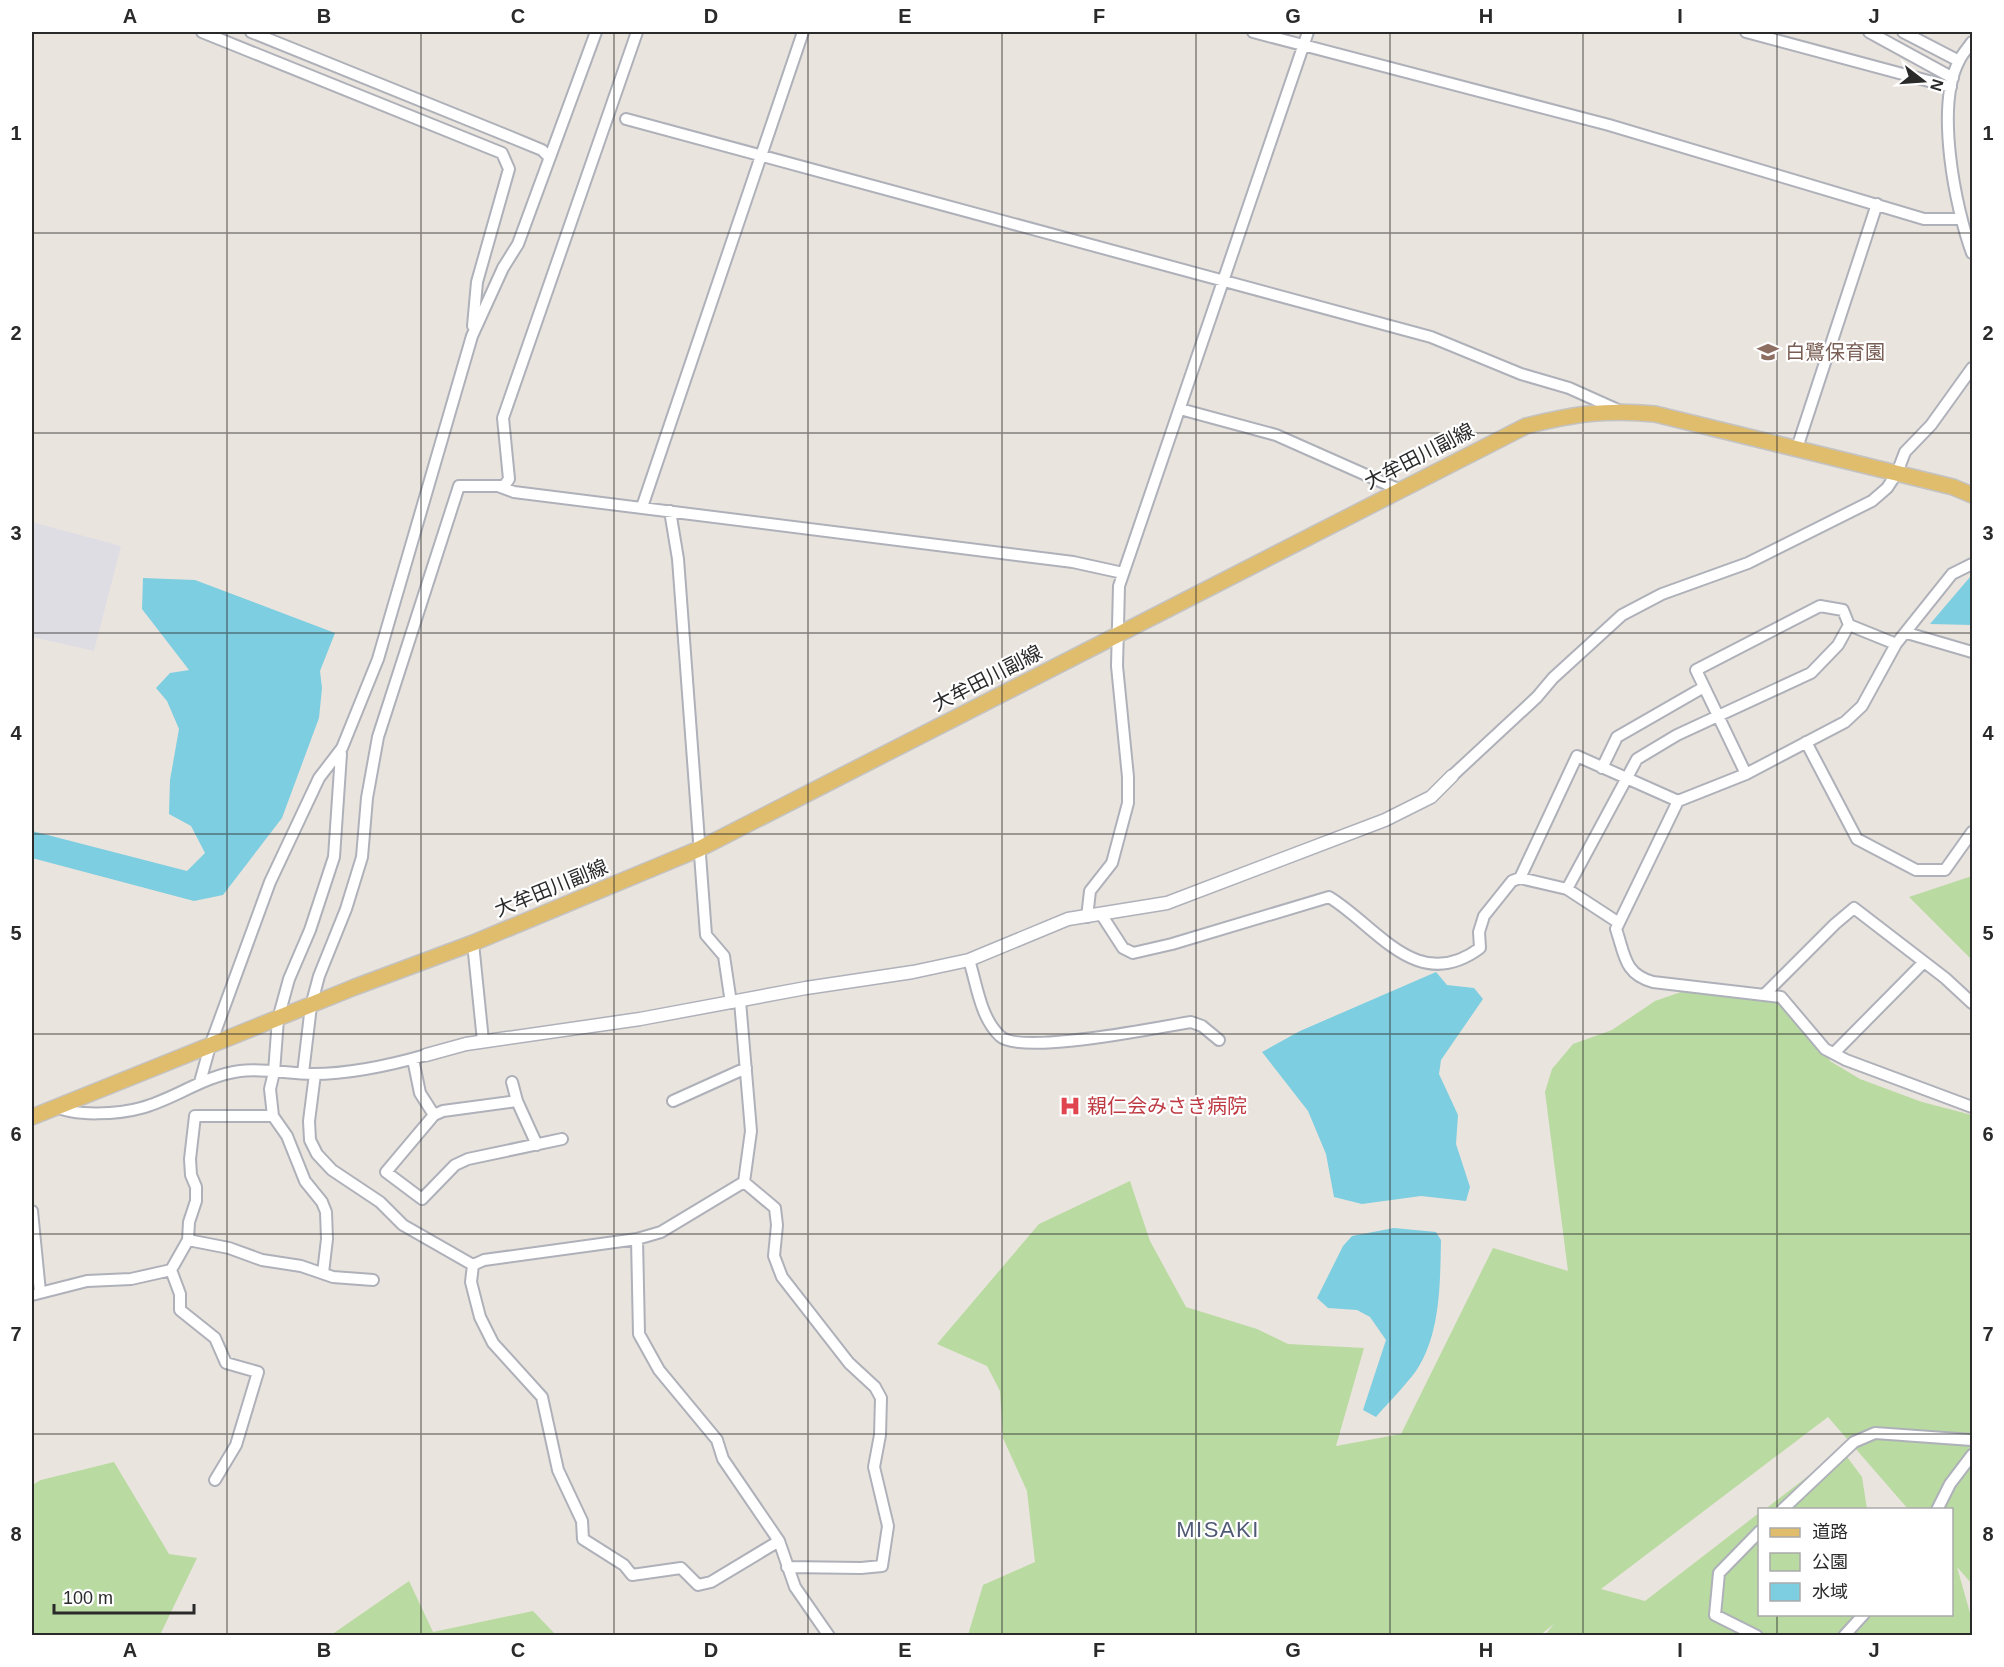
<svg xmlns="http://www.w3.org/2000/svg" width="2004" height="1667" viewBox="0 0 2004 1667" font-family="Helvetica,'Noto Sans JP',sans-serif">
<rect width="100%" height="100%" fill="#eae4de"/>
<path fill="#dfdde4" d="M32,522L121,546L94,651L32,637Z"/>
<path fill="#b9daa1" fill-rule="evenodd" d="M1972,876V960L1909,897Z
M1684,991H1753L1803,1015L1830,1061L1860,1079L1922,1102L1972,1115V1584L1957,1567L1972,1620V1635H1545L1554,1624L1539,1636L968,1635L983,1585L1035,1562L1027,1491L1003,1438L1000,1391L987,1366L937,1344L1039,1224L1130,1181L1150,1241L1186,1307L1257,1329L1288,1344L1364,1348L1336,1446L1401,1434L1493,1248L1568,1271L1545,1092L1552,1069L1573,1044L1612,1030L1655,1001ZM1828,1417L1908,1509L1952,1510V1614H1760L1759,1513L1645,1601L1601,1589Z
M1842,1450L1862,1477L1867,1509L1764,1510Z
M114,1462L169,1554L197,1558L160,1635H32V1485L41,1480Z
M409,1581L433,1632L533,1611L556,1635H331Z"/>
<path fill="#7dcee0" d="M1972,576V625L1930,624L1970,577Z
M143,578L195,580L335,633L320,671L322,688L319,718L282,818L223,895L194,901L32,858V831L187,871L205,853L191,826L169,814L170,780L179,729L167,701L156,688L170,673L189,670L142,609Z
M1436,972L1447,985L1474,988L1483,999L1441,1060L1439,1074L1458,1115L1456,1144L1470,1187L1466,1201L1421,1196L1362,1204L1334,1197L1326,1154L1308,1111L1262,1052L1300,1031Z
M1394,1228L1436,1232L1441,1240C1440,1282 1441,1334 1416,1371C1404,1387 1389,1402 1376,1417L1363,1410L1386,1340L1370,1317L1357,1310L1328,1308L1317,1298L1343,1246L1352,1236Z"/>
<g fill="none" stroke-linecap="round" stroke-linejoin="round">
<defs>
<path id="minor" d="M202,32L502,153L509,169L477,282L473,326
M251,32L508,136L542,150L549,157
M1253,32L1609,125L1924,219H1960
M1746,32L1951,87
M1869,32L1953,78
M1903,32L1959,61
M1972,42C1968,48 1962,54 1959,61C1935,106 1955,207 1972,253
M626,119L1431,337L1521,374L1569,388L1618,410
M1180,409L1276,435L1400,490
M1797,448L1877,204
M498,486L514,492L1073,562L1123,573
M642,507L803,32
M670,511L678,559L706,935L724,956L731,1003
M1907,633L1972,652
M1806,742L1857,839L1916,870H1945L1972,832
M1602,768L1617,737L1704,687
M1746,774L1696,670L1820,606L1843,610L1849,625L1896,644
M1452,776L1537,697L1553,678L1622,615L1662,594L1748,563L1872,501L1887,488L1897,473L1905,452L1931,425L1972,368
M1678,801L1616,929C1625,955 1624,974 1653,982L1781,997L1825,1049L1846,1060L1972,1107
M1520,878L1577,756L1678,801L1746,774L1845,722L1862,706L1896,644L1952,574L1972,564
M1567,889L1637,759L1677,735L1811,673L1838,645L1849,625
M1101,914L1123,948L1133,953L1172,944L1329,897C1377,926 1417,995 1480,948L1479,932L1484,916L1512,881L1520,878L1567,889L1619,923
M1087,917L1090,891L1112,863L1128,803V777L1117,666L1119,586L1308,32
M473,943L483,1041
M969,960C977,985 980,1017 1000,1036C1020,1056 1159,1027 1191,1022L1202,1026L1219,1040
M1764,995L1835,924L1854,908L1945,978L1972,1003
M1834,1053L1924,962
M413,1059L420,1093L434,1115L386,1172L422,1199L455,1165L468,1159L562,1139
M303,1073L311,1006L319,976L346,909L362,857L367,798L378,737L459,486H504L509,479L503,418L637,32
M315,1074L309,1121L310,1140L317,1154L332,1170L380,1202L403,1225L473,1265
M200,1082L210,1046L270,882L319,778L342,748L378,659L472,336L503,268L518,244L596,32
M512,1082L517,1101L537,1145
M673,1101L746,1068
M55,1106C74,1117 120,1114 141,1108C175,1099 203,1076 240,1071C263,1068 289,1074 313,1074C350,1074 391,1065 426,1055
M434,1115L443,1111L517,1101
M744,1182L775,1208L777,1225L774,1256L782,1277L849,1363L875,1387L881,1398L880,1435L874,1467L888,1526L882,1566L861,1568L787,1567
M32,1211L40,1292
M637,1239L639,1334L659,1370L717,1440L723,1459L779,1541L795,1587L829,1636
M188,1240L229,1248L262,1260L301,1266L333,1277L373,1280
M473,1265L471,1282L480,1317L493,1343L542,1397L558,1470L582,1521L583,1539L624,1565L632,1575L681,1568L698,1585L711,1582L779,1541
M473,1265L484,1260L637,1239L661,1232L744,1182L751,1131L740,1001
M171,1270L180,1294V1310L215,1338L226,1363L258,1372L236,1445L215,1480
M323,1273L327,1239L326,1212L322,1202L305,1181L287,1136L273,1116L270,1089L274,1072L278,1019L289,979L310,930L334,857L341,754
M32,1295L87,1281L131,1279L171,1270L188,1240L189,1222L196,1201V1187L191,1175L190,1159L195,1116H273
M1782,1510L1854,1442L1875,1433L1972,1440
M1937,1510L1950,1484L1972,1455
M1757,1636L1715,1615L1719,1573L1760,1531
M1844,1636L1864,1614"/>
<path id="tertiary" d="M426,1055L466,1044L640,1019L806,988L913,972L969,960L1068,919L1167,903L1385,820L1431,797L1452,776"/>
<path id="primary" d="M32,1117L355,987L473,943L699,849L1526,426C1574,414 1606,409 1655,414L1953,487L1972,495"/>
</defs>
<use href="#minor" stroke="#aeb1b9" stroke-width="14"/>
<use href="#tertiary" stroke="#aeb1b9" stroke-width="15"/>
<use href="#primary" stroke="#c3c3c3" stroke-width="18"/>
<use href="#minor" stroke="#fff" stroke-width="10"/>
<use href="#tertiary" stroke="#fff" stroke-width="12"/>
<use href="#primary" stroke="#e0bc6d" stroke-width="15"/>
</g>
<path fill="none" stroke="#2a2a2a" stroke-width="1.5" stroke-opacity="0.55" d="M227,32V1636M421,32V1636M614,32V1636M808,32V1636M1002,32V1636M1196,32V1636M1390,32V1636M1583,32V1636M1777,32V1510M32,233H1972M32,433H1972M32,633H1972M32,834H1972M32,1034H1972M32,1234H1972M32,1434H1972M1777,1614V1636"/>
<defs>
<symbol id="school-bare" viewBox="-9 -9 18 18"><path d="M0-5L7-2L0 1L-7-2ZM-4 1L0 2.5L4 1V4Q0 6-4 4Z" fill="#8d6e63" stroke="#fff" stroke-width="2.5" paint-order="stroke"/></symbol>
<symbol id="hospital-bare" viewBox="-9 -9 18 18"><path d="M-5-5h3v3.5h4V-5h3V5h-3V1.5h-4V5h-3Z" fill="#e0444e" stroke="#fff" stroke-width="2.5" paint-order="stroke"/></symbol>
</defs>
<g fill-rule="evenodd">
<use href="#school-bare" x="1753" y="337" width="30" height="30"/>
<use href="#hospital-bare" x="1055" y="1091" width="30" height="30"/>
</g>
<g text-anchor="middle" stroke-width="4.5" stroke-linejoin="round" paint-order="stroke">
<g font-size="20" fill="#785e54" stroke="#fff" text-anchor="start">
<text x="1785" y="359">白鷺保育園</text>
</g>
<g font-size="20" fill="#2a2a2a" stroke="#fff">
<text transform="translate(1419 456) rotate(-27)" y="7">大牟田川副線</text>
<text transform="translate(987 678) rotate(-27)" y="7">大牟田川副線</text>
<text transform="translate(551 888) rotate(-22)" y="7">大牟田川副線</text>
</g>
<g font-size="20" fill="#be3a42" stroke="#fff" text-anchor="start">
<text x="1087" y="1113">親仁会みさき病院</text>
</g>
<g font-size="22" letter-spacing="1.5" fill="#505a75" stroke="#fff">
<text x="1218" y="1537">MISAKI</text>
</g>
</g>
<rect width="2004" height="1667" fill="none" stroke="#ffffff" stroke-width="66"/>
<rect x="1758" y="1508" width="195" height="108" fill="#ffffff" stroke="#aaaaaa" stroke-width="1.5"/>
<rect x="1770" y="1528" width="30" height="9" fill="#e0bc6d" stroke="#aaaaaa" stroke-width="1.5"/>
<text x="1812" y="1538" font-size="18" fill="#2a2a2a">道路</text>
<rect x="1770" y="1553" width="30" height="18" fill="#b9daa1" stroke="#aaaaaa" stroke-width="1.5"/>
<text x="1812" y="1568" font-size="18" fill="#2a2a2a">公園</text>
<rect x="1770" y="1583" width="30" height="18" fill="#7dcee0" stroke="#aaaaaa" stroke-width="1.5"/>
<text x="1812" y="1598" font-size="18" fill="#2a2a2a">水域</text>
<g transform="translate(1923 81) rotate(107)" stroke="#ffffff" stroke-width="4.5" paint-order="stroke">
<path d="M0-4.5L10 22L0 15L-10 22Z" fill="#2a2a2a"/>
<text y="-9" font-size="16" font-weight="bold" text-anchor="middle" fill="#2a2a2a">N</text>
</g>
<path d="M54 1604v9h140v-9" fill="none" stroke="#2a2a2a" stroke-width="3"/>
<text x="63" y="1604" font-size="18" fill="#2a2a2a" stroke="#ffffff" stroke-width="4.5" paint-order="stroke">100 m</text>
<rect x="33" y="33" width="1938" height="1601" fill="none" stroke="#2a2a2a" stroke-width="2"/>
<g font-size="20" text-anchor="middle" font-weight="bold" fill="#2a2a2a">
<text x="130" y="23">A</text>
<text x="324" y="23">B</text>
<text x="518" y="23">C</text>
<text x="711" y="23">D</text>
<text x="905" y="23">E</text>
<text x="1099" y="23">F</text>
<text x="1293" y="23">G</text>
<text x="1486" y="23">H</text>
<text x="1680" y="23">I</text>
<text x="1874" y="23">J</text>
<text x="16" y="140">1</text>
<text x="1988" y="140">1</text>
<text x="16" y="340">2</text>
<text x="1988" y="340">2</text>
<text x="16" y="540">3</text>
<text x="1988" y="540">3</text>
<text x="16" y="740">4</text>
<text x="1988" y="740">4</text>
<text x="16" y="940">5</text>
<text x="1988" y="940">5</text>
<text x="16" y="1141">6</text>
<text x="1988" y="1141">6</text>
<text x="16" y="1341">7</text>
<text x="1988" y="1341">7</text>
<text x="16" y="1541">8</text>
<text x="1988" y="1541">8</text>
<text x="130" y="1657">A</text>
<text x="324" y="1657">B</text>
<text x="518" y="1657">C</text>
<text x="711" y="1657">D</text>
<text x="905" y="1657">E</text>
<text x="1099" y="1657">F</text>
<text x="1293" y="1657">G</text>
<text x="1486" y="1657">H</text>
<text x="1680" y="1657">I</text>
<text x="1874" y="1657">J</text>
</g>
</svg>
